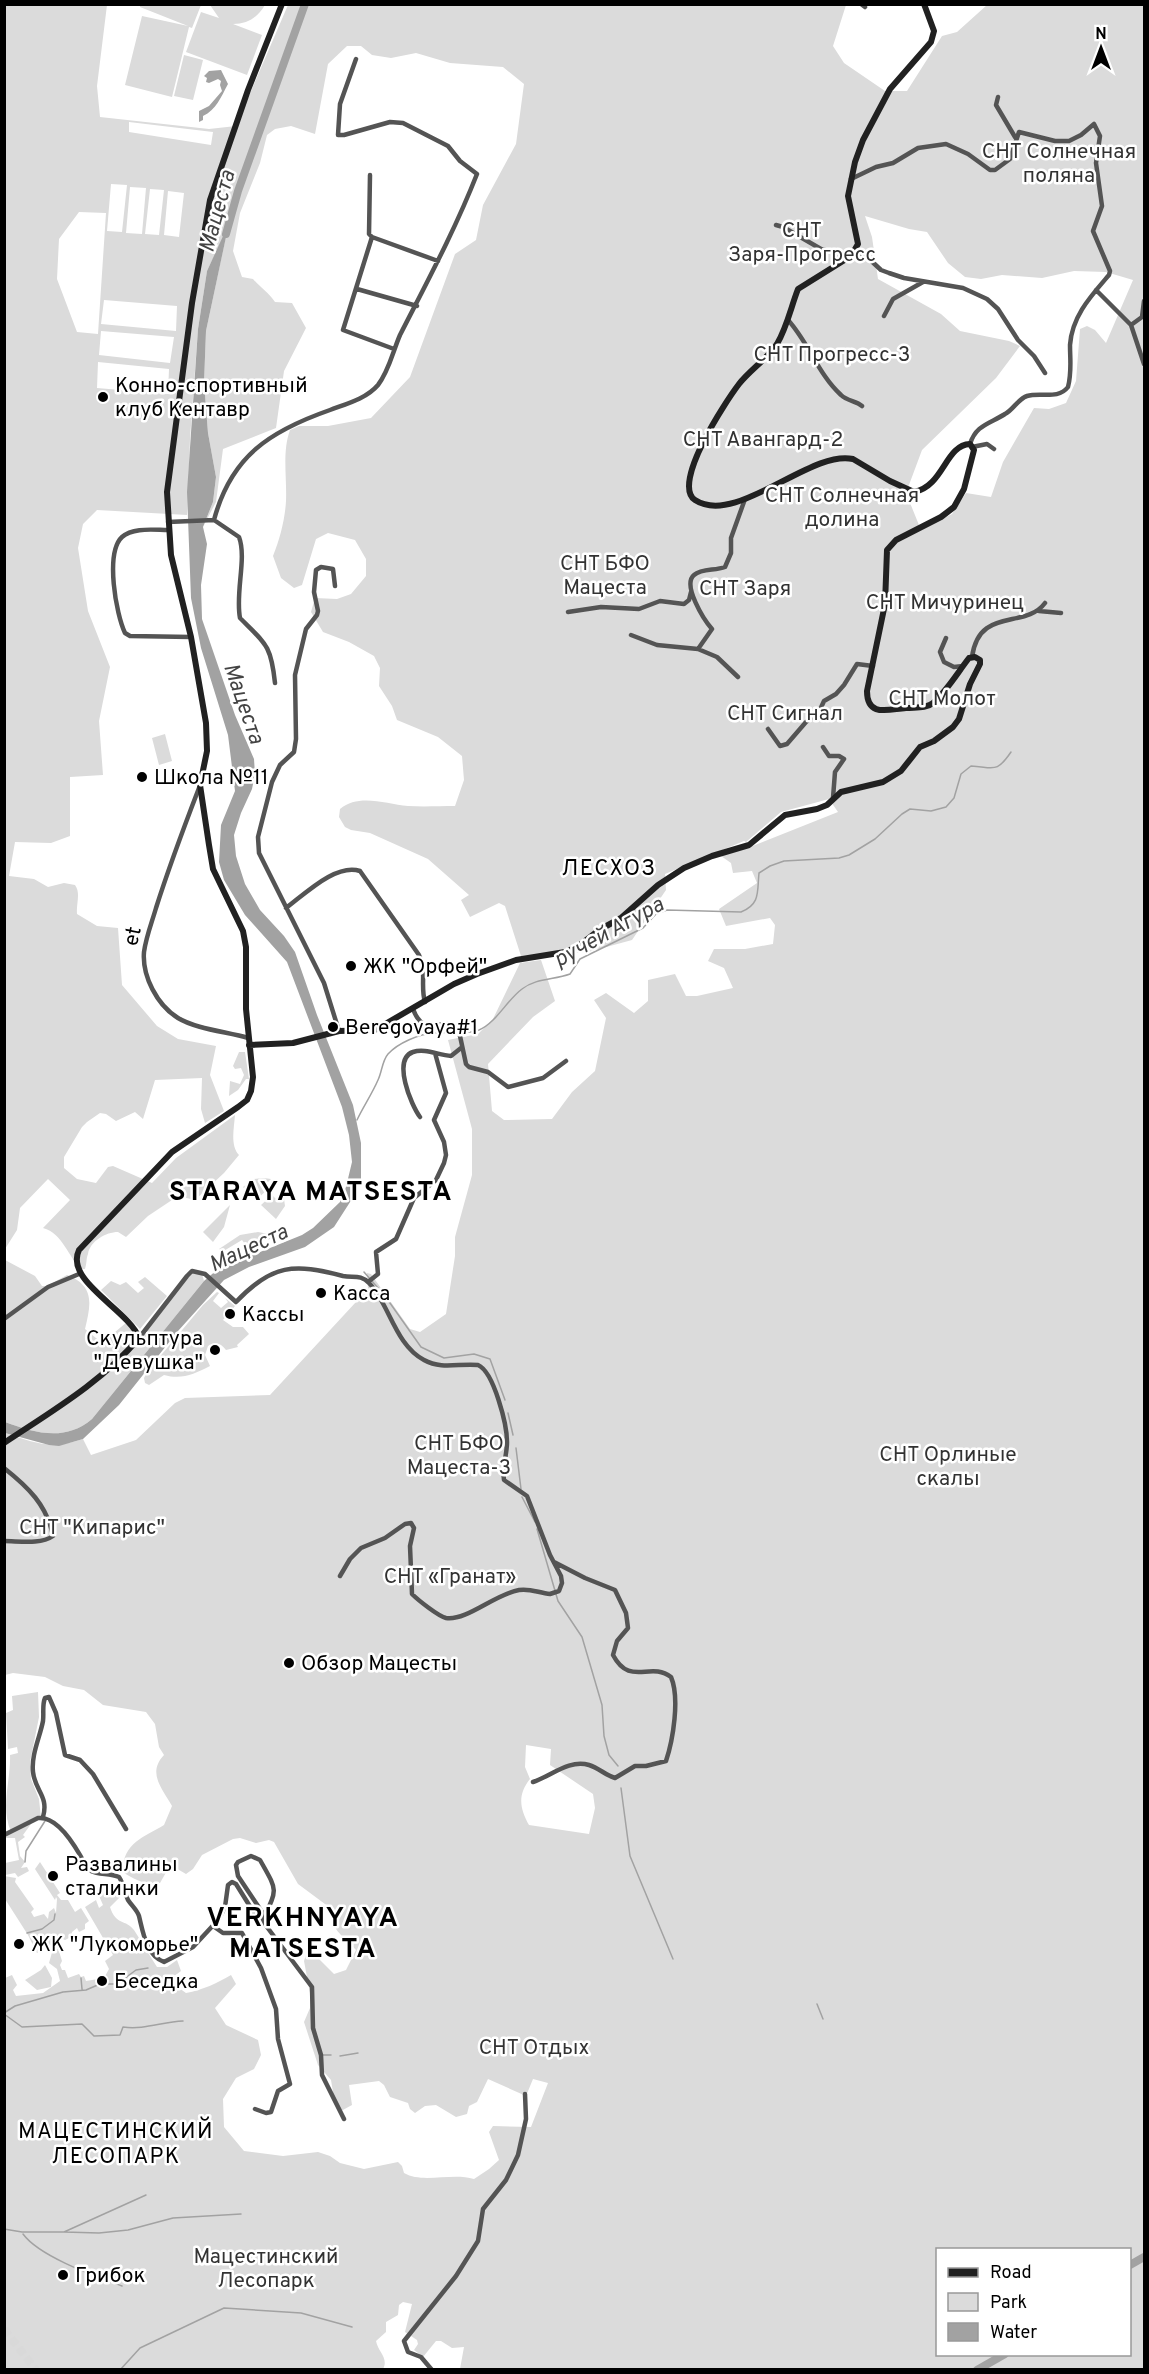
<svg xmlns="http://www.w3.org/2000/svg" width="1149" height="2374" viewBox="0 0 1149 2374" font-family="Overpass,sans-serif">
<rect width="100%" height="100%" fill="#fff"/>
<path fill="#dbdbdb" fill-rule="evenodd" d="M5,5H107L97,86L100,117L209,129L236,126L288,5H846L833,46L844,63L885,91H907L942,36L957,32L987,5H1144V2369H460L464,2347L452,2348L441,2341H436L423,2357L414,2350L418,2344L417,2340L405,2332L412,2304L403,2302L399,2305L398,2315L386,2322V2332L376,2341C378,2352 389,2358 383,2369H5V1978L12,1975L17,1985L13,1990L16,1996L43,1993L60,1981L57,1969L49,1963L53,1949L58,1948L62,1961L60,1965L62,1970H65L68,1978L79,1974L81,1977L84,1976L86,1981L104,1978L109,1969L105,1961L113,1955L85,1907L96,1900L99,1908L103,1905L96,1889L100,1886L110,1894L119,1887L123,1894L110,1907C116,1926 126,1919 134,1930C142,1942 149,1955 157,1967H167L177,1960L181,1971L173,1977L179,1988L186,1993C203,1990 217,1983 231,1975L236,1984L215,2008L226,2025L258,2040L261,2055L254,2069L236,2078L223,2099L224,2127L244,2151L283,2156L318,2152L330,2156L340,2163L364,2169L398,2162L402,2166L404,2173C423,2184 452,2172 474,2179L489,2169L499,2160L489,2132L493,2126L531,2127L548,2083L533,2079L526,2096L488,2079L477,2102L469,2106L467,2114L456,2117L436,2105L425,2106L415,2113L410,2109L408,2103L390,2097L384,2085L379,2081L349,2085L352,2105L341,2111L334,2098L331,2080L318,2065L304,2022L310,2008V1993L304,1961L306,1955L313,1953L334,1974L346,1970L356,1950C339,1932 333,1932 329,1907L298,1884L274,1842L269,1840L256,1843L240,1838L233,1839L202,1855L193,1869L186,1874L174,1867L168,1869L160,1883C148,1886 134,1880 123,1872C122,1843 144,1837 164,1825L172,1806C162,1788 147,1773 164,1755L159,1747L155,1724L146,1712L103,1705L84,1690L63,1686L45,1677L13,1673L5,1675V1433C36,1443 50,1450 83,1439L91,1455L136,1440L175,1403L185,1398L270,1395L368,1289L367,1273L371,1274L410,1329L420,1332L446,1314L455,1256V1237L472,1175V1129L448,1040L478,1034L493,1019L520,963L541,960L555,1001L533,1017L488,1064L492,1111L504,1120L552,1119L572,1092L595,1071L606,1018L594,1000L606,993L634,1013L648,1001V980L675,974L686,996H697L733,988L724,968L708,961L714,949H745L773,944L775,925L770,918L726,926L719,909L757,883L752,871L733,873L731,863L721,856L750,847L838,812L829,799L781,812L746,842L744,841L665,874L666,890L632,940L588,952L521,956L505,906L499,903L470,917L461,900L469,895L428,859L370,833L351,830L345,827L339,817L340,809C359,793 386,804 408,806C424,807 440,806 455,806L464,780L462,756L438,737L397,720L392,706L379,686L380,668L374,656L349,642L323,632L311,612L315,598L337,599L351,594L366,576V559L355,540L328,533L316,539L302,585L294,588L281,578L273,556C280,539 285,519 286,501C287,477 282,452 290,430L299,426H328L371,418L410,377L455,254L476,240L483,205L516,144L524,84L503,67L450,63L416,53L391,58L372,55L361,46H347L328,64L315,134L291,126L275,129L267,135L260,163L240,213L233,251L242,277L253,279C260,287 268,292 275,302L292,303L306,328L284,371L276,428L223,449L216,502L203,527L213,502L216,477L208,433L204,383L206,331L228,227L207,271L198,329L190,439L187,515L97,510L83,524L78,548L88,611L110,667L99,721L103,775L70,777V836L51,843L15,842L9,876L34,879L48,887L64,883L75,885C81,893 76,904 77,914L97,926L118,928L122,985L157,1026L178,1039L216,1046L210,1075L224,1111L205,1123L201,1109L202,1078L155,1080L143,1119L135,1112L116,1121L106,1114L100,1113L87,1122L82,1127L64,1157V1168L77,1179L96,1183L108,1167L113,1166L152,1183L176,1158L235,1115C234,1128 230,1146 239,1155L224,1173L195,1200L178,1196L148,1216L126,1237L118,1232C106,1232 90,1241 88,1254C86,1259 87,1263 85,1269H82C68,1258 63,1233 43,1228L70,1200L48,1179L20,1208L17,1230L5,1249ZM129,122L213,132L211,145L129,132ZM111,184L127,185L122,232L107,231ZM130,187L146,188L142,234L126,233ZM150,189L164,190L159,235L145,234ZM168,191L184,193L179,237L164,235ZM79,212L106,213L98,334L77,332L57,279L59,239ZM865,216L909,229L927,232L948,263L965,277L981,279L1002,275L1042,278L1074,271L1106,272L1133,280L1106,343L1095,330L1087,326L1080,329L1076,381L1066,403L1049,409L1034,408L1003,462L991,497L966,493L952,514L921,530L906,493L922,450L996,378L1020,346L1009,341L960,331L941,314L878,279L872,237ZM104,300L177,306L176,331L101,324ZM101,331L174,337L170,363L99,355ZM98,362L169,369L168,394L97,388ZM526,1745L551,1749L550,1765L593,1794L595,1808L589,1834L529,1825C520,1809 517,1795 530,1779L525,1767ZM938,2250H1130V2354H938Z
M140,5H201L192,28L189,27L172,97L125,85L142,16L188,26L140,7Z
M210,5H265C258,17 248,24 233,24L262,35L247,75L186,52L201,12L219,18Z
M184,55L203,60L193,100L174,96Z
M165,734L172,761L159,765L152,738Z
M239,1052H245L249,1079H246L238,1090L229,1096L230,1081L240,1084L244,1075L241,1068L235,1069L233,1066Z
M264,1178L271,1179L264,1186L267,1190L256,1200L243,1187L254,1179Z
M283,1192L285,1206L276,1219L261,1205L272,1195L276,1199Z
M230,1205L224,1227L213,1242L203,1232Z
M258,1232L279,1236L247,1247L242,1240L222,1252L219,1249L240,1235Z
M5,1260L35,1276L42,1286H47L67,1275C95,1286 91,1304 85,1329L102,1343L127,1322L136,1340L188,1277L194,1273L202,1274L204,1281L92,1419C65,1442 35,1433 5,1422Z
M145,1277L167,1296L140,1329L101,1290L111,1281L120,1285L126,1282L138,1293L144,1288L138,1282Z
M217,1292L219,1293L213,1301L221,1308L228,1302L225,1298L235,1306L223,1320L233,1327H243L249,1334L237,1345L238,1347L226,1350C221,1343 215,1341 208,1346L205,1355L210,1366C194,1374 182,1380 164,1375L149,1385L145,1383L144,1378L147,1372L203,1305Z
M38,1692L39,1717L30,1762L31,1779L39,1799L41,1818L34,1820L23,1835L25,1837L18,1842L20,1856L25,1862L21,1868L27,1867L29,1871L18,1877L15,1873L5,1875V1863L19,1860L15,1838H5V1835L11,1832C0,1806 11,1781 10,1755L18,1753L17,1747L8,1749L6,1713L13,1710L12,1696Z
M40,1862L60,1893L57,1895L61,1900H68L75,1912L81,1908L89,1921L85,1924V1929L79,1932L77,1928L72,1932L71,1937L65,1940L59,1937L57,1941L37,1953L28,1935L5,1899L4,1876L16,1878L15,1882L34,1909L31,1912L34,1917L44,1914L48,1919L49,1912L54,1908L56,1913L57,1899L56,1897L55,1900L35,1869Z
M45,1965L52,1978L51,1987L37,1990L25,1980L41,1970Z"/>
<path fill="#a2a2a2" d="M221,70L228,84C221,97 216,110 203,116V120L199,122V111L209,106L222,91L220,85L221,81L218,79L209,83L206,82L207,78L204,76L209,71Z
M229,223L206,331L204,383L208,433L216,477L213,502L203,527L207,544L201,585L202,619L235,715L254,759L255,774L252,789L241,813L234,835L236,856L245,884L260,910L284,936L295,952L317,1015L353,1105L361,1143V1179L352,1199L334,1227L305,1247L249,1267L224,1280L178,1331L119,1405L83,1439L59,1446L49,1445L5,1433V1422C35,1433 65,1442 92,1419L204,1281L218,1269L302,1235L313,1228L340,1202L346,1187L352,1162L349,1135L342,1107L287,962L245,915L224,880L219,862L221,825L235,791L228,735L201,648L191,598L187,492L198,329L207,271Z"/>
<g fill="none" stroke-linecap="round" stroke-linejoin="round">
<path stroke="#a2a2a2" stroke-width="1.5" d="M357,1120C363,1107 372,1094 378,1080C382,1072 382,1061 388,1054C398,1043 419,1034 434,1033C448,1031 466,1035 479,1030C496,1023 507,1000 522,989C536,978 554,980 570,974L580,959L643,928L656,914L667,910L741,912C761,904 757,891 759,873L770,866L784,861L839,858L849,855L875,839L902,814L910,809L931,811L946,807L954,798L961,774L971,766C994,767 996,774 1011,752
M364,1272L385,1296L421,1347L444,1358L474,1354L490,1359L505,1400
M508,1413L513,1435
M516,1448L521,1489
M522,1497L535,1522
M537,1529L558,1601L582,1637L602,1705L604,1736L609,1755L618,1766
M621,1788L630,1856L673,1959
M25,1862L26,1851L45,1821
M27,1933L42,1929L54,1920L55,1914
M81,1978L82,1989
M817,2004L823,2019
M4,2013L15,2006L63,1992L86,1990L100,1984H117L136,1970L148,1968
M4,2014L22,2027L82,2024L94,2036L120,2035L123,2027C144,2030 162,2022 183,2021
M322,2055H331
M340,2056L358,2053
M4,2229L22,2232H64L146,2195
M64,2232L99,2233L128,2230L173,2218L241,2214
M23,2234C40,2257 95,2276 122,2286
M120,2370L140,2348L224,2308L301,2313L352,2327"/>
<path stroke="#a2a2a2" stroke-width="8" d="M226,234L238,191L305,4
M1130,2265L1144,2257
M977,2370L1005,2354"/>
<path stroke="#d9d9d9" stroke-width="8" stroke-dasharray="8 4" stroke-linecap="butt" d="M4,2329L36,2370"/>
<path stroke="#545454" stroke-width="4.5" d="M861,4L865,7
M998,97L996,105L1015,137
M370,175L369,234L372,237L343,330L394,349
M851,179L876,167L893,163L918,148L946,144L968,154L990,170H995L1010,159L1019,132L1055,141H1069L1081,135L1094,124L1100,136L1096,163L1102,206L1093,231L1110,271L1109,275C1091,296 1072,316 1070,345C1070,360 1072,372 1068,387C1058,400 1041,392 1027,396C1018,399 1013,410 1005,414C989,424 976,425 970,444
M776,225L783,227L821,249L833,252L840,263
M372,237L438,261
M856,251L866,256L881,270L889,273L904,278L963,288L987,299L998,309L1018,340L1034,356L1045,373
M357,289L417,306
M1096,290L1131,325L1144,364
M884,316L893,299L923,282
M788,320C809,343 818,374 841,395C847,401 856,401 862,406
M1131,325L1142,317L1144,301
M972,447L987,444L994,449
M214,520C231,456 270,431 330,410C346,404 366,399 378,385C389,371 393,351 400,335C427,282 455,230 477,174L460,161L448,146L403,123L390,122L344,135H338L340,104L356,59
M168,522L214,520L239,537C247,558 235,593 240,618C266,644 271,645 275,683
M168,530C154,530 133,527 122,537C105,553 116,614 125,633L130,636L191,637
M335,586L333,569L321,567L316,570L314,592L318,611L317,615L306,629L295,675L296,739L294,752L280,765L272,782L258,837L259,853L324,983L339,1031
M1039,611L1061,613
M568,612L601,607L639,609L660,601L684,604L689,600L691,592
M631,635L657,645L698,649L717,657L738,677
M946,638L940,652L944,662L954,667L963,666
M698,649L712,629C704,620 682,585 694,575C702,568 715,571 725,567L731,553V538L745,499
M972,657C979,606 1025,630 1045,603
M768,729L780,746L787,744L806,722L818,714L824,701L836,694L844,685L857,664L873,666
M823,747L829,756H839L844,759L835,772L833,798
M199,788C184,827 169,867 156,908C152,922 146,937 144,952C142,976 157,1005 178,1018C196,1029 228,1032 248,1038
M286,908C305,894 336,863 360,871L419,955C427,970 420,986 425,1002
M413,1009C423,1036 437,1020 454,1025L460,1036L466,1064L469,1067L488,1072L508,1087L543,1078L566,1061
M420,1117C411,1105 392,1059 413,1052C425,1048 438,1055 451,1056L461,1048
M368,1282L378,1274L376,1252L396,1239L414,1198L436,1180L444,1163L446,1155L444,1142L434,1120L446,1093L435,1053
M4,1319L48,1287L79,1274
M139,1338L187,1276L192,1271L205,1274L236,1302C272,1264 294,1263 343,1276C353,1278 361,1274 369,1283C389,1303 395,1345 424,1360C442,1370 459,1363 478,1365C494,1372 507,1425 507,1442C507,1455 502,1467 504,1480L527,1496L550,1555L561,1576L562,1583L559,1591L550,1594C539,1593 530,1588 519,1590C495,1594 467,1621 446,1618C438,1616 418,1600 412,1594L410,1546L414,1528L411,1523L405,1524L385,1538L361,1548L350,1559L340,1576
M4,1468C28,1487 47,1505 53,1536C40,1545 19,1541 4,1541
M533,1782C551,1776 569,1759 589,1765C599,1768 605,1775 615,1778L635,1766H646L666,1761C673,1740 680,1698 671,1677C650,1661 630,1687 613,1655L617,1641L628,1628L626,1613L615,1590L585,1578L554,1562
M43,1817C49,1796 35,1791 33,1772C31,1755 40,1737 43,1721C44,1713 42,1705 45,1698L49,1697L56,1713L65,1755L80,1760L93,1774L126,1829
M4,1835L38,1818C56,1816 72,1841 80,1855C83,1860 85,1867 91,1871C99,1875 110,1873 119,1877C124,1884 124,1892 128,1900C132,1906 137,1910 139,1916C143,1932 146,1955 164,1962L193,1947L219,1919L225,1907L228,1885L232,1882L236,1884L256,1916L264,1923L312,1987L313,2028L321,2055L322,2075L344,2119
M262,1921C278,1888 278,1892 260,1860L251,1856L238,1862L236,1865L238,1876L264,1915
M213,1926L223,1933H242L261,1968L276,2009L278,2039L290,2084L278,2091L271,2112L266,2113L255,2109
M432,2370L421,2357L408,2352L404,2341L456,2276L478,2241L483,2209L506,2180L518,2155L526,2119L525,2094"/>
<path stroke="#212121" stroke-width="6" d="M249,1045L293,1043L339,1031L375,1030L454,984L477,974L516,960L565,952L577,947L599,930L621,918L658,885L684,868L712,856L749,845L785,815L817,809L827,805L841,792L883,782L901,771L920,747L934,741L953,727L959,719L970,684L980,664V660L975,657L969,658C958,672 947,691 933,703C926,709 915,707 906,708C889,709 867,718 867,691L885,604L887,550L896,540L941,517L954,507L964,489L974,450L970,444C945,445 944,486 914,492L890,481L853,459C811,449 736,527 695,500C671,484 726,401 739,384C750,370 767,359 777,344C787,327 791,307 798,289L851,256L858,244L848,196L855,162L863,140L890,89L931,42L934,31L924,4
M4,1443C52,1411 102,1382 139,1338C129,1310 64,1281 79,1250L172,1152L238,1107L247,1100L251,1091L253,1077L246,1009V947L243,931L213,869L209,845L200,785L207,751L206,723L191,637L171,555L167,492L192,303L210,200L248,90L282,4"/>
</g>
<g fill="#000" stroke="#fff" stroke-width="2">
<circle cx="103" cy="397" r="6"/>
<circle cx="142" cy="777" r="6"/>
<circle cx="351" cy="966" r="6"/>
<circle cx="333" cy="1027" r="6"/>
<circle cx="321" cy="1293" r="6"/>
<circle cx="230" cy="1314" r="6"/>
<circle cx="215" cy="1350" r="6"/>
<circle cx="289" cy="1663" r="6"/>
<circle cx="53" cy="1876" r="6"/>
<circle cx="19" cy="1944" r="6"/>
<circle cx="102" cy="1981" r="6"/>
<circle cx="63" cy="2275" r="6"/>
</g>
<g text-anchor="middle" stroke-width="5" stroke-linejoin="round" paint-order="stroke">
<g font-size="21" fill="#323232" stroke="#fff">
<text x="1059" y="158">СНТ Солнечная<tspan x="1059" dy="24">поляна</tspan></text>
<text x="802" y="237">СНТ<tspan x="802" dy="24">Заря-Прогресс</tspan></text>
<text x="832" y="361">СНТ Прогресс-3</text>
<text x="763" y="446">СНТ Авангард-2</text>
<text x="842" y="502">СНТ Солнечная<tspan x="842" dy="24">долина</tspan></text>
<text x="605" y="570">СНТ БФО<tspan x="605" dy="24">Мацеста</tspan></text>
<text x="745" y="595">СНТ Заря</text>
<text x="945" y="609">СНТ Мичуринец</text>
<text x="942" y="705">СНТ Молот</text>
<text x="785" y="720">СНТ Сигнал</text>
<text x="459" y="1450">СНТ БФО<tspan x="459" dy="24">Мацеста-3</tspan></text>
<text x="948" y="1461">СНТ Орлиные<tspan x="948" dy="24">скалы</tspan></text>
<text x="92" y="1534">СНТ "Кипарис"</text>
<text x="450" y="1583">СНТ «Гранат»</text>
<text x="534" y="2054">СНТ Отдых</text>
<text x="266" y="2263">Мацестинский<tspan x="266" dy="24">Лесопарк</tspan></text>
</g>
<g font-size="21" fill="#000" stroke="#fff" text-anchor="start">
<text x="115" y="392">Конно-спортивный<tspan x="115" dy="24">клуб Кентавр</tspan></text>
<text x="154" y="784">Школа №11</text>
<text x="363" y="973">ЖК "Орфей"</text>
<text x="345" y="1034">Beregovaya#1</text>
<text x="333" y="1300">Касса</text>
<text x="242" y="1321">Кассы</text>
<text x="203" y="1345" text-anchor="end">Скульптура<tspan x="203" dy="24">"Девушка"</tspan></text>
<text x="301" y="1670">Обзор Мацесты</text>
<text x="65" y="1871">Развалины<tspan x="65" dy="24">сталинки</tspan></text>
<text x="31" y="1951">ЖК "Лукоморье"</text>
<text x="114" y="1988">Беседка</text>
<text x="75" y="2282">Грибок</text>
</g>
<g font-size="21" fill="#000" stroke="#fff">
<text transform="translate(132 936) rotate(-78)" y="7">et</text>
</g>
<g font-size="22" font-style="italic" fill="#434343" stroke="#fff">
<text transform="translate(216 211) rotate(-75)" y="8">Мацеста</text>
<text transform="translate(245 703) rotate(71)" y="8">Мацеста</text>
<text transform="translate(608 931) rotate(-29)" y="8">ручей Агура</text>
<text transform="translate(248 1247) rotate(-25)" y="8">Мацеста</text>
</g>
<g font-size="22" letter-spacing="1.5" fill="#000" stroke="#fff">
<text x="609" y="875">ЛЕСХОЗ</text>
<text x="116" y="2138">МАЦЕСТИНСКИЙ<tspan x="116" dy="25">ЛЕСОПАРК</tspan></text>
</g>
<g font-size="27" font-weight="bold" letter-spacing="1.5" fill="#000" stroke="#fff">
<text x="311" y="1200">STARAYA MATSESTA</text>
<text x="303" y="1926">VERKHNYAYA<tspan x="303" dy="31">MATSESTA</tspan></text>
</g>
</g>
<rect width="1149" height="2374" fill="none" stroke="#000000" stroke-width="12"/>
<rect x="936" y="2248" width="195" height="108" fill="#ffffff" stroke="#999999" stroke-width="1.5"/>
<rect x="948" y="2268" width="30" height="9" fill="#212121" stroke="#999999" stroke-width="1.5"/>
<text x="990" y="2278" font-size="18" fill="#000000">Road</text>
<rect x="948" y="2293" width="30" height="18" fill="#dbdbdb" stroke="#999999" stroke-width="1.5"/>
<text x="990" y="2308" font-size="18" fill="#000000">Park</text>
<rect x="948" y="2323" width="30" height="18" fill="#a2a2a2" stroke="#999999" stroke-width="1.5"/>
<text x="990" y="2338" font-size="18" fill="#000000">Water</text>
<g transform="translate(1101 48)" stroke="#ffffff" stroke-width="4.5" paint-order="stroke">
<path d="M0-4.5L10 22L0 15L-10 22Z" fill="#000000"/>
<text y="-9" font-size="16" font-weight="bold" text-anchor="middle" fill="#000000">N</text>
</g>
</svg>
